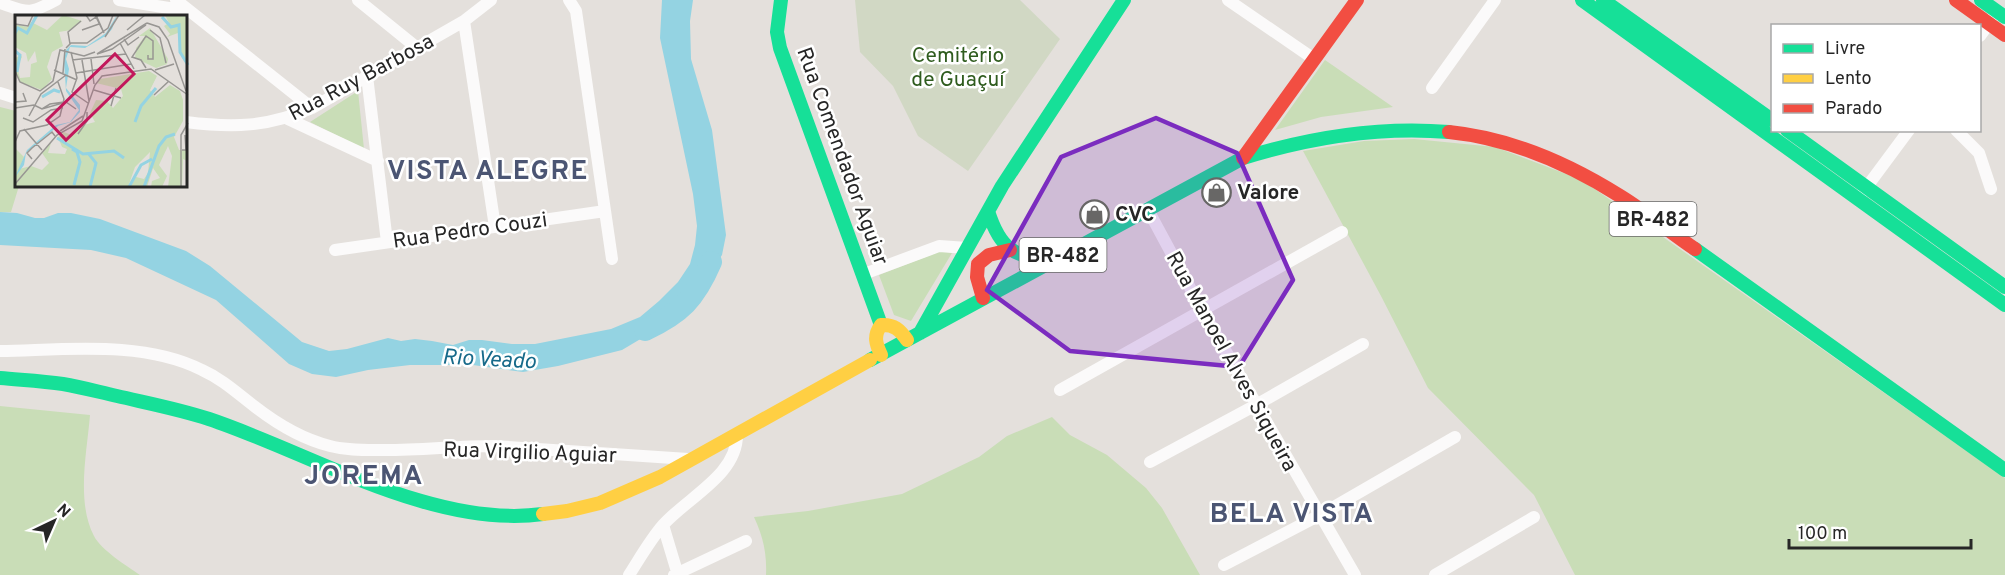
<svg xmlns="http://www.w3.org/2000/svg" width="2005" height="575" viewBox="0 0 2005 575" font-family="Overpass,sans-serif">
<rect width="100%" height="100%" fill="#e4e0dc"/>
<path fill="#c9ddb7" d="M1325,60L1393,107L1321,117L1275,130Z
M358,91L364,149L310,122Z
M0,107L16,111V186H19L11,212H0Z
M1414,139L1495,147L1582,180L2005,478V575H1575L1534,495L1428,388L1381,296L1303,151L1364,141Z
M941,251L952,253L911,321L894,315L879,275Z
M0,406L90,415C87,452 76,502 94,536C101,550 127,566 140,575H0Z
M1052,417L1070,435L1107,455L1146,488L1162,508L1200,575H766C767,554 763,536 754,517L808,511L902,494L979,457L1007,436Z"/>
<path fill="#d1d8c4" d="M855,0H1020L1060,39L968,171L918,136L893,86L860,52Z"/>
<path fill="#94d3e2" d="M662,0H693L690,21L691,59L712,130L726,235L722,255L702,284L659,328L622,350L558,366L523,372L473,365H410L368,370L336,377L312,374L289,364L216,300L126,258L91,250L0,245V212L17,213L35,218H44L58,213H71L100,219L186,251L210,266L302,342L329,351L347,349L388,338L401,341L415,339L432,341L453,345L469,340H482L512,344H535L611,329L640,317L659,301L678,282L690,264L695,245L697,226L693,194L660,38Z"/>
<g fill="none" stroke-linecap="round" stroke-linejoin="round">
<path stroke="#94d3e2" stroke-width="22" d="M645,330C681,313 695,299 711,262"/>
<path stroke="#fbfafa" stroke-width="12" d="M119,0L188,11
M176,0L312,108
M358,0L416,47
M569,0L576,11L612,259
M1228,0L1314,59
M0,3C29,13 28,15 56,0
M464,21L495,227
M1980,36L1993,18
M367,76L387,242
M1432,88L1495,0
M0,93L16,98
M288,119L378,161
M186,122C233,128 268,127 312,108L464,21L491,0
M1956,130L1979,153L1991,189
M1863,192L1909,130
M1147,208L1202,310L1355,575
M335,250L605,211
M864,274L939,246L967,248
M0,351C64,350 143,340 202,370C222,379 237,393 254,406C277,424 302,439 330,446C345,450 360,450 376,450C415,451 454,446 494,446L688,459
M1060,390L1342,232
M1150,462L1256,405L1363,344
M663,525L678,575
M1224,565L1320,515L1455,437
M629,575C640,558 650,540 663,525C688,497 737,475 737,435
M674,575L746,541
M1435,575L1534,517"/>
<path stroke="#16e098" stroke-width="14" d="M781,0L777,32L780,48L881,325
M1582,0L2005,305
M1603,0L1772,120
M1981,0L2005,17
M1787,130L2005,287
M988,211C1000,249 1014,258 1054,260
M1695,249L2005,470
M920,333L1002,186L1124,0
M870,360L1243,158C1311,137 1378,126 1449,132
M0,378C21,380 42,381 63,384C81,387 99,392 117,396C147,403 179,409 209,419C311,453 433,529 543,514"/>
<path stroke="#ffcf43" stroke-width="14" d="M881,355C876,344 873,336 881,325C894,324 900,330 907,340
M543,514L567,511L600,503L660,477L870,360"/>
<path stroke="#f24e42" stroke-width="14" d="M1956,0L2005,35
M1449,132C1509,138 1569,164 1620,196C1646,212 1670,232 1695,249
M1243,158L1357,0
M983,298L977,277L978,264L989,255L1010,250"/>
</g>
<path fill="#7b2cbf" fill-opacity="0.2" stroke="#7b2cbf" stroke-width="4.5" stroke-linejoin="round" d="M1156,118L1237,153L1293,280L1239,367L1070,351L987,290L1061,157Z"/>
<defs>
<symbol id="shop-ring" viewBox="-11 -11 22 22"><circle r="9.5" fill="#fff" stroke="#686766" stroke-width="1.5"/><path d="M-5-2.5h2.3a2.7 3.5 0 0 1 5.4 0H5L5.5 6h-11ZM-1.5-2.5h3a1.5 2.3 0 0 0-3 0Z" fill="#686766"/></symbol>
</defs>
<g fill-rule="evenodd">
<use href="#shop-ring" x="1200" y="176" width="33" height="33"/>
<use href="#shop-ring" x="1078" y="198" width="33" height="33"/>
</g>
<g text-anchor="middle" stroke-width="5" stroke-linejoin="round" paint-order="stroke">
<g fill="#fff" stroke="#676767" stroke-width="1.5">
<rect x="1609.5" y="202" width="87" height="34" rx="4.5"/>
<rect x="1019.5" y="238" width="87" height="34" rx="4.5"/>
</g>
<g font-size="20" font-weight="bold" fill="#262626">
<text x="1653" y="226">BR-482</text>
<text x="1063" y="262">BR-482</text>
</g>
<g font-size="21" fill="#2f5c1e" stroke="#fff">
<text x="958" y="62">Cemitério<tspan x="958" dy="24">de Guaçuí</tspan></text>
</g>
<g font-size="21" fill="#262626" stroke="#fff">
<text transform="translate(361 77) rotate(-28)" y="7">Rua Ruy Barbosa</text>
<text transform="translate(843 156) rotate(70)" y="7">Rua Comendador Aguiar</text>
<text transform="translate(470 230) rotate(-8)" y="7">Rua Pedro Couzi</text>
<text transform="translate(1232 361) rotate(61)" y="7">Rua Manoel Alves Siqueira</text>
<text transform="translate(530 452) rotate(2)" y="7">Rua Virgilio Aguiar</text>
</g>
<g font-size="21" font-weight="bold" fill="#262626" stroke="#fff" text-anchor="start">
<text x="1237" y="199">Valore</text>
<text x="1115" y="221">CVC</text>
</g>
<g font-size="22" font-style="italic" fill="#176a8a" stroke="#fff">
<text transform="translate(489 358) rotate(3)" y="8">Rio Veado</text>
</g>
<g font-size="27" font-weight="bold" letter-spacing="1.5" fill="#4b5573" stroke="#fff">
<text x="488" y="179">VISTA ALEGRE</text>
<text x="364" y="484">JOREMA</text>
<text x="1292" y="522">BELA VISTA</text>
</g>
</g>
<g transform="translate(15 15)">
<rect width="172" height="172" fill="#e4e0dc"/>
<path d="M48,0L67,6L56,15L44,17L48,31L37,37L32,52L37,64L27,75L5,67L0,56V43L4,41L0,33L7,42L2,52L5,63L15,62L16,49L22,47L20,36L13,47L11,38L0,32V9L12,12L16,7L32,15ZM150,0H172V50L166,41L163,18L152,22L155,19L149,11L154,8ZM135,13L153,44L152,49L141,53L120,43L121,33L130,21H124ZM134,56L142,61L135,75L140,82L155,70L165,76L168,85V106L159,122L164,135H173L172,146L168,144L167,172H153L157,141L153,131L144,150L152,161L147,172H136L137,166L145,163L138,153L132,172H115L121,162L129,164L133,158L135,137L120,152L113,172H0V133L9,142L4,154L16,151L27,155L34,148L27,138L36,128L33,138L50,139L52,134L47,132L43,122L49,117L56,120L65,111L80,107L75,98L81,85L92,86L98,93L108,81L106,74L81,68L85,64Z" fill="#c9ddb7"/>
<path d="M102,0L97,14L92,20L70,33L55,32L51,44L54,54L51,73L65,90V97L56,107L43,111L11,138L9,150L0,162L12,135L41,110L55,107L64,95L51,76L49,46L51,35L56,30L72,31L91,18Z" fill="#94d3e2"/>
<path fill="none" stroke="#94d3e2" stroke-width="3" d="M147,2L156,12L164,10L165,37L173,50M0,18L3,13L12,18L22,0M0,36L5,40L2,57M27,82L39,75L45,77M120,107L126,91L141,73M42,123L68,139L99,136L109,143M57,134L62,137L65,147L59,170M73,138L81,148L75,172M114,172L126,150L137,144M129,172L144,131L151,122L160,119"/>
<path fill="none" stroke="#989693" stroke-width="1.5" d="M71,0L75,6L84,0M80,0L89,18L81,0M132,8L144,12L153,25L171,76M0,9L13,11L18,0M131,10L97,34L82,39L132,8M67,15L84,9M112,15L130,0M135,15L145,23L151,48M90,22L104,0M109,24L113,30L124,22M105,28L119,54M55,29L53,17L66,6M51,33L56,28H72L93,13L98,0M56,37L62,63L57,77L73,88M76,44L79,69M57,45L111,39M67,45L74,86M131,53L126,45L117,42L131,21L138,26V44H133V40M39,55L62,65M140,55L159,49M0,56L5,67L25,76L38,66L45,35L69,41L80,37M48,58L50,34M61,58L116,49M79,75L106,83M139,80L154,66M0,87L11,86L8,78M49,87L35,89L27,94L19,90L27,94L51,87L61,94M96,91L101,73M0,93L19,90M14,101L26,79L51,60M8,103L18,107L36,95L48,93M9,114L27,135M45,116L68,101M63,119L72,106V97M0,127L5,116L32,110L45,101L49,84L43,67M167,135H171L170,120M17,144L12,138L17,133L37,117L40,121M0,169L42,120L67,106L80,70L87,61L136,54L173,80M166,172V120L173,108"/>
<path fill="#c2185b" fill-opacity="0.15" stroke="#c2185b" stroke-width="3" d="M100,39L119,59L51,125L32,105Z"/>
<rect width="172" height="172" fill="none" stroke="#262626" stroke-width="3"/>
</g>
<rect x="1771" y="24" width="210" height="108" fill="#ffffff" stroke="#a8a8a8" stroke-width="1.5"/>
<rect x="1783" y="44" width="30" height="9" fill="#16e098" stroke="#a8a8a8" stroke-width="1.5"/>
<text x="1825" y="54" font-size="18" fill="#262626">Livre</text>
<rect x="1783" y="74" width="30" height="9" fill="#ffcf43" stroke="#a8a8a8" stroke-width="1.5"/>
<text x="1825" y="84" font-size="18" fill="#262626">Lento</text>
<rect x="1783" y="104" width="30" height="9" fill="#f24e42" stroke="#a8a8a8" stroke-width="1.5"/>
<text x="1825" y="114" font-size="18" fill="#262626">Parado</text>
<g transform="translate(54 521) rotate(44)" stroke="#ffffff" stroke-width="4.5" paint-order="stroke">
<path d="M0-4.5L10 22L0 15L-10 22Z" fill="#262626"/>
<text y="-9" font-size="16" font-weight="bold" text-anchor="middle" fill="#262626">N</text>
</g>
<path d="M1789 539v9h182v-9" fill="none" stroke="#262626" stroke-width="3"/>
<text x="1798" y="539" font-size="18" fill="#262626" stroke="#ffffff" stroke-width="4.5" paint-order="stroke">100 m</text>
</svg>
